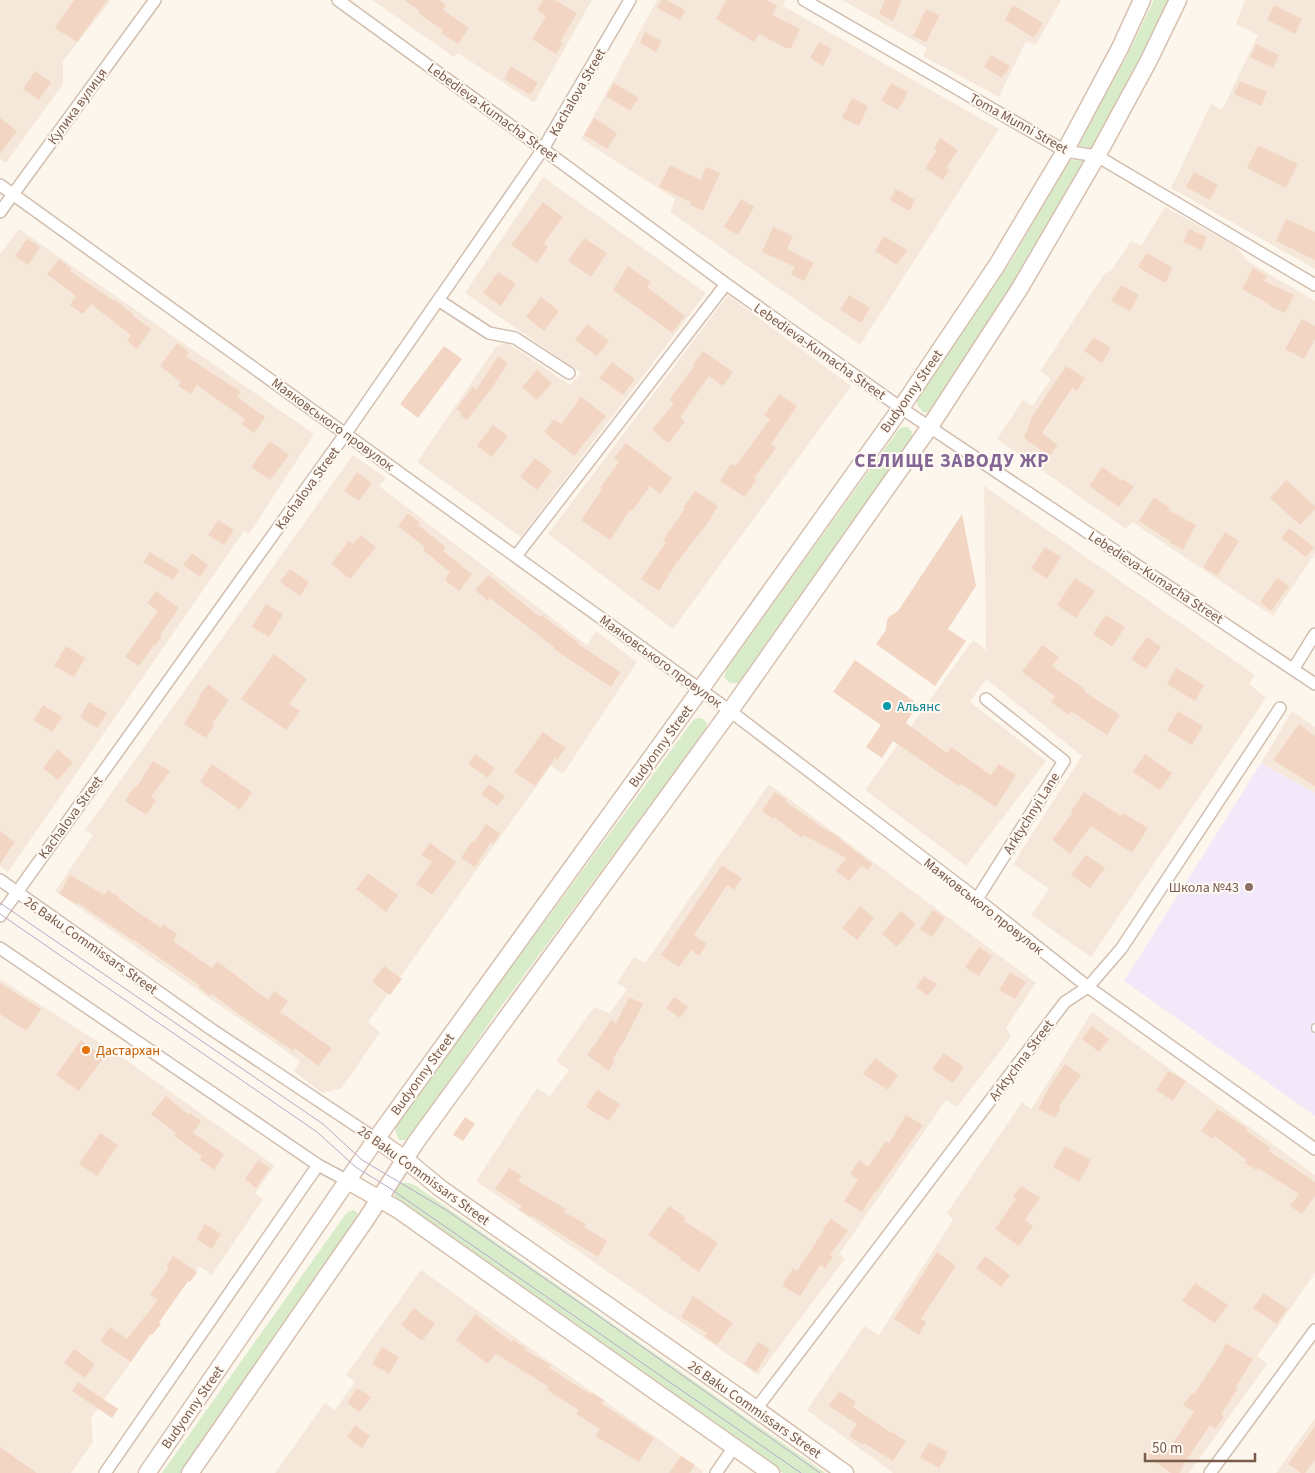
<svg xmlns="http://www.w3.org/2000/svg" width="1315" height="1473" viewBox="0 0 1315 1473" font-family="'Source Sans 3',sans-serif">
<rect width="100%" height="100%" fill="#fdf6ec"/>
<path fill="#f5e8da" d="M0,0H111L63,61V84L6,163L0,159Z
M372,0H592L534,103L458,53L454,57Z
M657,0H785L783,6L999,129L860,345L670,212L675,199L581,139Z
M842,0H1061L1036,45L1026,41L999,97L923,56L927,48Z
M1245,0H1315V269L1171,188L1211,104L1222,110L1258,35L1236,24Z
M543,177L706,293L521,537L417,462L495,348L506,342L570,385L581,373L465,293Z
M1165,207L1235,246L1249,262L1315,301V553L1273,616L1132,522L1126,529L997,439L1023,400L1032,406L1051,379L1040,371L1105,273L1111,271L1131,241L1141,246Z
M19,229L314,434L249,534L244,531L8,872L0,866V254Z
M728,295L851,386L673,629L548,534Z
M353,455L386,478L379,486L587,645L596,631L637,662L563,774L551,766L368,1022L380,1032L342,1088L322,1093L294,1071L300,1061L55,891L93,835L85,830Z
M984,486L1255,675L1249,684L1266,698L1091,957L1031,915L1049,889L1013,864L1082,756L986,679L970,702L1046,761L966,866L865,790L973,640L986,650Z
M1292,711L1315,727V793L1261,763Z
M769,784L1036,983L1006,1028L1011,1037L957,1107L946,1100L840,1253L845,1259L758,1375L476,1181L537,1088L550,1096L569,1070L556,1061L594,1007L610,1013L627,989L617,983L634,957L645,963Z
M0,979L123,1058L275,1166L255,1193L263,1199L212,1275L199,1266L91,1418L93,1442L71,1473H0Z
M1092,1012L1315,1175V1273L1257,1356L1267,1364L1189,1473H893L807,1410L864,1326L879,1335L953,1220L947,1213L1022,1102L1031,1109Z
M421,1270L703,1471L702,1473H275L325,1403L335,1410L355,1382L346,1375Z
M1315,1418V1473H1276Z"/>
<path fill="#f3e8fa" d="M1261,763L1315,793V1116L1124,981Z"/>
<path fill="#d8ecc9" d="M1154,0H1170L1141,61L1092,148L1077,145L1128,54Z
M1069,160L1085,161L1023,267L929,411L924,413L917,405V397L1010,263Z
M903,427H908L912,432V437L739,683C732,684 728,683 724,677L727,668L899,429Z
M699,718L703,719L707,723L706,729L497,1012L410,1138L404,1140H399L396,1133L395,1127L484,1004L694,719Z
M402,1183H410L416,1186L825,1473H783L399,1202L394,1195L396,1188Z
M353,1210L357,1212L358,1220L285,1327L181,1473H162L345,1215L348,1212Z"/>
<path fill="#f3d5c3" d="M74,0H107L77,42L55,28Z
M404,0H439L446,5L443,10L469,28L458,44L441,33L443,30L418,13L420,11Z
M543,0H555L577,13L560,42L563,43L556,54L532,39L546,16L537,10Z
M661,0H666L685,10L680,20L657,8Z
M726,0H767L777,6L772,15L800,29L791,48H786L759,34L754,42L716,19Z
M885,0H902L893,21L879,14Z
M1013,5L1043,23L1034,38L1005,20Z
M1274,5L1302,19L1295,34L1267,20Z
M926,9L940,15L926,42L913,36Z
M645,32L662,41L656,52L640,43Z
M819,42L832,49L823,66L810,58Z
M1256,44L1279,55L1273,68L1250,57Z
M991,55L1010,66L1002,78L984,67Z
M511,66L538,83L530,95L504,79Z
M35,71L51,82L39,100L23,89Z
M1240,81L1267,92L1261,106L1234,94Z
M614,83L639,98L630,111L606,96Z
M891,83L908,92L898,110L881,101Z
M852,98L868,106L859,126L842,118Z
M0,118L17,131L0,154Z
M594,118L617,133L607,149L584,135Z
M940,138L958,150L946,168L949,170L943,180L925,168L937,150L934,148Z
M1258,145L1298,164L1286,188L1247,168Z
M670,165L701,180L706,167L720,173L703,211L690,205L691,202L659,187Z
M1194,172L1218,185L1210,200L1186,187Z
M896,189L915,200L909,211L890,200Z
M741,199L754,207L738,235L724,227Z
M543,202L563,217L544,243L548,247L537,263L511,245Z
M1286,219L1315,232V260L1276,241Z
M773,227L793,236L787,249L814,263L804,281L791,274L795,267L762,252Z
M1189,229L1207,237L1201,250L1183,242Z
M884,236L907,250L897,265L875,251Z
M584,238L607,253L591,277L568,261Z
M27,239L40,247L28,265L15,256Z
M1147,253L1173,268L1165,283L1138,267Z
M59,259L72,269L70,271L114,301L115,300L133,314L132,315L151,329L137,349L127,341L131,335L91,304L83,314L70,305L76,296L47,274Z
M628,266L651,282L647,287L685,316L672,333L613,290Z
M1253,268L1267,276L1264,281L1294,295L1285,313L1268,305L1269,304L1242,289Z
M498,272L516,284L501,306L483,293Z
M1121,285L1139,295L1130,311L1111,301Z
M849,295L870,308L861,323L840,310Z
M541,297L559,311L544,331L526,317Z
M1302,319L1315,326V339L1304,359L1285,349Z
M587,324L609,341L597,356L575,340Z
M1094,337L1111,348L1102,363L1084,351Z
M177,343L189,352L186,356L241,392L237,397L265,417L254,433L241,424L245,419L197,385L191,394L178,386L181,382L160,366Z
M444,346L462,359L418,418L400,404Z
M703,351L733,372L723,386L709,376L680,417L685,422L668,443L652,430L674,403L669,400L694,366L693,365Z
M498,356L508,363L491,389L467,420L460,415L461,413L456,409L473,387L476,390Z
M612,362L635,379L623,395L599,378Z
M1066,366L1085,378L1077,391L1072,388L1042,433L1058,445L1049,456L1024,438L1032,417Z
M537,370L552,383L537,400L522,387Z
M779,394L797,406L771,444L776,448L754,478L756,480L745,497L720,481L731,464L736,466L770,419L764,416Z
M581,397L606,416L574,456L544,432L554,419L561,424Z
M493,425L508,436L492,457L477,446Z
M270,441L289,455L270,480L251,467Z
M626,443L672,478L660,494L650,486L632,511L630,510L610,540L581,520L602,489L600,488L619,462L614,458Z
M535,458L552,471L537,490L520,477Z
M1102,467L1122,481L1123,479L1134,487L1119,507L1089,486Z
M357,472L372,483L359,501L344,491Z
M1286,480L1315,506V509L1300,525L1270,498Z
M695,491L718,506L707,524L676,563L659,591L641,579L666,542L663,540L685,509L683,508Z
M1154,497L1170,508L1168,510L1196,525L1183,550L1169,542L1170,541L1139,521Z
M408,513L420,523L418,525L446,547L443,551L472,574L459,591L445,580L450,572L423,550L425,547L398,526Z
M962,514L976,586L948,629L966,641L935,686L876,644L886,630L887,620L889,617L898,611Z
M218,520L234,530L224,545L208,535Z
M1289,528L1314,547L1306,557L1281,538Z
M1225,532L1239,541L1217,576L1203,567Z
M361,535L376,547L350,579L331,564L349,541L353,544Z
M1045,547L1061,557L1047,579L1031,568Z
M150,552L179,570L173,580L143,562Z
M192,553L208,565L200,577L183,565Z
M290,569L309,582L300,596L280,582Z
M488,575L540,617L541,615L578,642L577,643L620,672L611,687L554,649L555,648L490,598L488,601L475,590Z
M1075,578L1095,591L1076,618L1057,605Z
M1277,578L1289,586L1271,611L1260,602Z
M156,591L179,608L160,635L162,636L155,646L154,645L139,666L125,657L158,611L147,603Z
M266,604L283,614L269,637L252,627Z
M1106,615L1125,627L1112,647L1093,634Z
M1147,637L1161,647L1146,669L1131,659Z
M1042,645L1059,657L1052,666L1086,690L1085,692L1120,715L1107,735L1071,711L1069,715L1051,702L1055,696L1022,672Z
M66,646L85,658L74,677L54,666Z
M274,654L307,679L289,704L300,711L286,730L241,699Z
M855,660L918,704L906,723L947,753L951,747L991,775L999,764L1016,775L996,807L961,784L959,786L893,741L882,758L866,747L881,725L833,692Z
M1176,668L1204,685L1195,701L1167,684Z
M208,684L229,700L212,724L214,725L206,738L184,724L200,697L199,696Z
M89,702L107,713L97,728L80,717Z
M43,705L62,717L52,732L33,720Z
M1178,711L1203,726L1192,745L1167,730Z
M1299,724L1315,736V786L1273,760Z
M543,732L566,748L557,760L555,758L535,786L514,772Z
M57,749L73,762L58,780L43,768Z
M475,754L495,768L488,778L468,764Z
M1145,754L1172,773L1160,790L1133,772Z
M153,761L170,771L151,797L156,800L146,815L125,801L134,787L136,788Z
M212,764L252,792L240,810L200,782Z
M489,784L505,796L497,806L481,794Z
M775,792L786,799L785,801L823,828L841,838L840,839L872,864L868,870L861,866L849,881L836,871L846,858L804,835L802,838L774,817L773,819L762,811Z
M1084,792L1121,816L1123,813L1148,828L1132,853L1091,826L1070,854L1052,840L1073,812L1071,811Z
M486,824L500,833L494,844L491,842L475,867L461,858L472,841L474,843Z
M0,831L15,842L0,864Z
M430,843L456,862L432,895L416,884L432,862L421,855Z
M1086,855L1105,868L1090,888L1071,875Z
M722,865L742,878L734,890L727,885L694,935L707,944L699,956L691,950L679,967L661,955Z
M368,873L398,895L386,912L356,889Z
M70,875L104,895L108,890L120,898L119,899L161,928L163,924L177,934L173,941L212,968L217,961L268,1000L274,991L288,1001L280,1012L332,1048L318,1066L295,1048L293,1051L240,1015L212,994L210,996L198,987L199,985L132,939V940L78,903L77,904L59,894Z
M860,906L874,918L857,940L842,928Z
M933,910L945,918L932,937L920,929Z
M901,911L916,924L897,947L882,934Z
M979,947L992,956L979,976L965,967Z
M384,966L402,979L390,995L372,982Z
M1010,972L1026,982L1015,999L999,990Z
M924,976L937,984L928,996L916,987Z
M0,983L41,1009L26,1031L0,1014Z
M629,997L643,1004L625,1039L613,1059L614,1061L609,1071L587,1055L593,1046H594L611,1020L616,1023Z
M674,997L688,1007L680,1018L666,1008Z
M1092,1026L1109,1039L1099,1052L1082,1039Z
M81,1040L104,1057L79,1091L56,1075Z
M944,1053L964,1067L953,1083L932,1069Z
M875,1058L898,1075L888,1090L863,1074Z
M1065,1064L1081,1075L1059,1106L1061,1107L1055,1118L1038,1109L1049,1087Z
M1168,1071L1186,1081L1173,1101L1156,1090Z
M597,1090L620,1104L609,1121L586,1107Z
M166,1096L189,1115L190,1113L201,1121L193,1133L224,1154L214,1170L200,1160L202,1156L174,1136L176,1133L151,1114Z
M1217,1109L1248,1129L1246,1131L1271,1148L1269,1151L1315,1182V1196L1302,1214L1290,1206L1299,1194L1258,1168L1256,1170L1245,1163L1247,1160L1215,1136L1213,1139L1201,1131Z
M906,1115L923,1125L876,1192H875L862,1212L844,1201L858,1180L850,1174L859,1160L868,1167L886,1141L889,1143Z
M465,1117L475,1124L463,1141L453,1135Z
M100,1133L118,1145L97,1176L79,1164Z
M1065,1146L1091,1160L1079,1182L1053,1167Z
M258,1160L270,1168L256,1188L245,1179Z
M509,1168L522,1176L518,1181L566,1209L564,1212L586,1224L584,1227L607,1241L598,1257L532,1216L531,1217L519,1210L522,1206L495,1189Z
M1021,1186L1040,1198L1025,1220L1033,1226L1019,1246L995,1229L1016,1199L1013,1197Z
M669,1206L686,1218L684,1221L718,1243L699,1272L680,1259L681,1258L648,1235Z
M831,1219L848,1231L830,1255L833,1257L825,1268L820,1265L800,1296L782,1286L793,1268L797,1271L824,1230L823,1229Z
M205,1224L221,1234L212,1249L196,1239Z
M937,1252L956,1266L921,1319L926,1322L919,1335L894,1319Z
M173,1256L197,1272L190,1282L188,1281L159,1322L161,1324L152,1335L150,1334L131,1362L100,1341L110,1327L127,1339L158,1300L150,1295L169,1268L166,1266Z
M985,1256L1010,1275L1001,1287L976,1268Z
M1195,1283L1228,1305L1215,1323L1182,1301Z
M1264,1293L1287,1309L1277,1324L1253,1308Z
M693,1296L733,1323L717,1345L704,1336L707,1333L681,1317Z
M414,1308L435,1324L422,1341L401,1325Z
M475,1314L512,1342L513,1340L526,1348L525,1350L551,1365L549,1368L590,1394L591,1392L604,1400L602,1404L654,1438L639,1462L595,1436L600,1429L576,1414L579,1410L547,1390L549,1387L496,1354L488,1364L456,1340Z
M758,1342L770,1349L756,1372L744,1364Z
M1226,1343L1253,1359L1236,1387L1238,1388L1221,1414L1224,1417L1215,1429L1210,1425L1183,1465L1184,1466L1179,1473H1171L1148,1457L1156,1446L1166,1453L1194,1412L1183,1405L1192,1393L1194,1394L1219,1357Z
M382,1347L399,1357L389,1374L372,1364Z
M74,1349L95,1364L85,1378L64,1363Z
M78,1382L118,1409L112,1418L72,1391Z
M357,1388L371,1397L360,1412L347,1403Z
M839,1391L856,1402L853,1407L891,1433L892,1432L906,1441L893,1461L864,1443L863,1445L849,1436L857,1424L829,1406Z
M355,1425L370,1436L362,1448L347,1437Z
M1315,1426V1460L1305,1473H1301L1288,1464Z
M929,1442L948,1452L939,1468L920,1457Z
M0,1447L37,1473H0Z
M681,1456L695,1465L689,1473H669Z"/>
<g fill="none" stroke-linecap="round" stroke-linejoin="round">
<defs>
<path id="lane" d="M1315,1027V1029"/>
<path id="street" d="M338,0L543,149L726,284L901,408L1315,684
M804,0L1065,151L1097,156L1315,285
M0,185L730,711L977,899L1088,987L1315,1149
M0,212L155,0
M438,300L489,333L515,338L569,373
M516,556L726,284
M1294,668L1315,634
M0,880L211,1029L376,1139
M977,899L1064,761L986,699
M0,916L346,433L543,149L630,0
M0,948L318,1165L348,1181
M756,1409L1065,1002L1088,987L1121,949L1280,708
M105,1473L318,1165
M716,1473L734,1447
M1210,1473L1315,1330"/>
<path id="secondary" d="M376,1139L405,1159L440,1188L739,1397L845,1473
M348,1181L397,1209L771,1473
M147,1473L376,1139L700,690L901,408L997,265L1065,151L1120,48L1142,0
M190,1473L367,1218L416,1142L730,711L929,428L1020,288L1097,156L1148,62L1178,0"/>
</defs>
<use href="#lane" stroke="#d1beb0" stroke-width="8"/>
<use href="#street" stroke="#d1beb0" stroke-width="14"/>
<use href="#secondary" stroke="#d6c0b0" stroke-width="19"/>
<use href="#lane" stroke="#fff" stroke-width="5.5"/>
<use href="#street" stroke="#fff" stroke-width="11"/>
<use href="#secondary" stroke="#fff" stroke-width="16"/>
<path stroke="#b9a8c9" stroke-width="1" d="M0,903L323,1124L362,1160L446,1210L593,1312L820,1473
M0,914L317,1132L357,1168L388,1187L801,1473"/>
</g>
<circle fill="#0f9aa8" stroke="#fffaf3" stroke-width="2" cx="887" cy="706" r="5"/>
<circle fill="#8d6e63" stroke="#fffaf3" stroke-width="2" cx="1249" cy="887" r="5"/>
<circle fill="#e8710a" stroke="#fffaf3" stroke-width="2" cx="86" cy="1050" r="5"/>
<g text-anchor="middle" stroke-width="4" stroke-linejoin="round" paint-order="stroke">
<g font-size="14" fill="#7a5c4d" stroke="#fffaf3">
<text transform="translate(577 92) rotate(-60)" y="5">Kachalova Street</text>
<text transform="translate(77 106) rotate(-54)" y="5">Кулика вулиця</text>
<text transform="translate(493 112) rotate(36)" y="5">Lebedieva-Kumacha Street</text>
<text transform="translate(1019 123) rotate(29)" y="5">Toma Munni Street</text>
<text transform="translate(820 351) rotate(35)" y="5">Lebedieva-Kumacha Street</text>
<text transform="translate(911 391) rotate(-55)" y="5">Budyonny Street</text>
<text transform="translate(333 424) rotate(36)" y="5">Маяковського провулок</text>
<text transform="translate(307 488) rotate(-54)" y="5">Kachalova Street</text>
<text transform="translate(1156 577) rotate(33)" y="5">Lebedieva-Kumacha Street</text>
<text transform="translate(661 661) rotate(36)" y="5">Маяковського провулок</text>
<text transform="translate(660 746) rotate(-54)" y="5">Budyonny Street</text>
<text transform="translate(1031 813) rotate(-58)" y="5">Arktychnyi Lane</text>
<text transform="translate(70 817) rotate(-54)" y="5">Kachalova Street</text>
<text transform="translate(984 906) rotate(38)" y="5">Маяковського провулок</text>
<text transform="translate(91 945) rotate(35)" y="5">26 Baku Commissars Street</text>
<text transform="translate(1021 1060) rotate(-53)" y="5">Arktychna Street</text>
<text transform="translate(422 1074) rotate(-54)" y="5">Budyonny Street</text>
<text transform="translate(424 1175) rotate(36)" y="5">26 Baku Commissars Street</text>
<text transform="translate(192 1407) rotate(-55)" y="5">Budyonny Street</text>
<text transform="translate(755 1409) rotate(35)" y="5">26 Baku Commissars Street</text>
</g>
<g font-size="14" fill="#0d838f" stroke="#fffaf3" text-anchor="start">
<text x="897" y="711">Альянс</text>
</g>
<g font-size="14" fill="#785e54" stroke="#fffaf3" text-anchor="end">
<text x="1239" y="892">Школа №43</text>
</g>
<g font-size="14" fill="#c56008" stroke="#fffaf3" text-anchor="start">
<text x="96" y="1055">Дастархан</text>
</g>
<g font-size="19" font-weight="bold" letter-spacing="1" fill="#846695" stroke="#fffaf3">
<text x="952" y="467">СЕЛИЩЕ ЗАВОДУ ЖР</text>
</g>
</g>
<path d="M1145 1453v8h110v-8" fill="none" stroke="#7a5c4d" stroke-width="2.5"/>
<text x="1152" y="1453" font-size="15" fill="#7a5c4d" stroke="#fffaf3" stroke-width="4" paint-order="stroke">50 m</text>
</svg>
